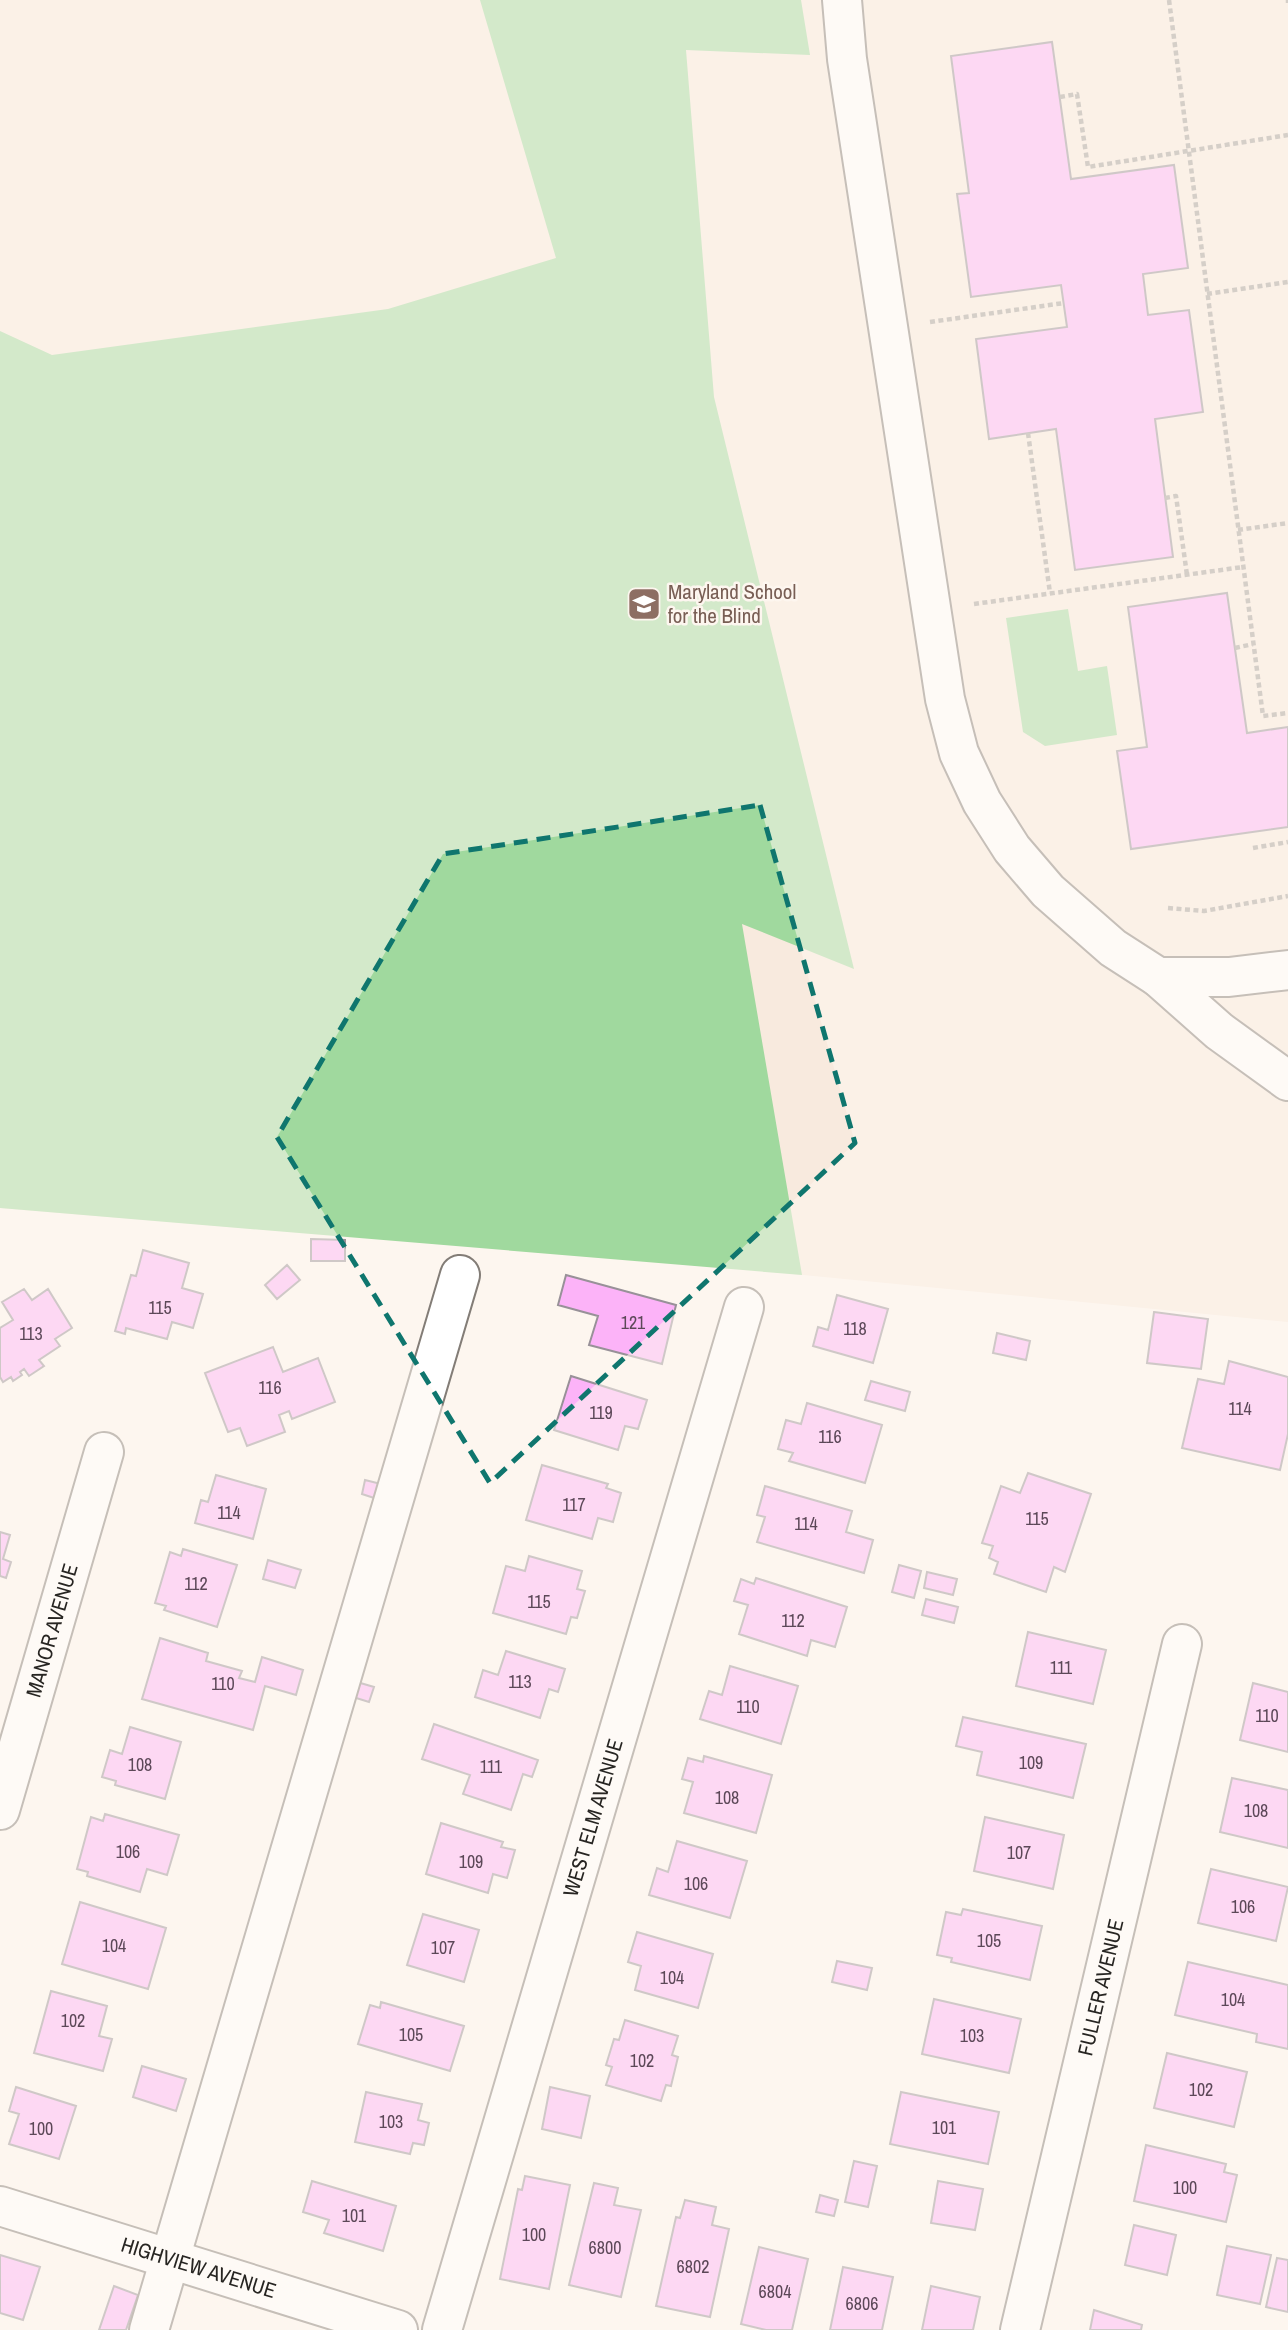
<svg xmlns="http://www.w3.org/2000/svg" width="1288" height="2330" viewBox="0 0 1288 2330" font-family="'Archivo Narrow',sans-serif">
<rect width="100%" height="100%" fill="#fdf6ef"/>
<path fill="#f8eade" d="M0,0H1288V1322L711,1266L0,1208Z"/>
<path fill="#a0d99e" d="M480,0H801L810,55L686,50L714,397L854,969L742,924L802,1275L0,1208V331L52,355L388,309L556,258Z
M1068,609L1078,671L1107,666L1117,735L1045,746L1023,732L1006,618Z"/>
<path fill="#fcb3f8" stroke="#989198" stroke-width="2" d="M1052,42L1071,179L1174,165L1188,268L1143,274L1148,315L1189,310L1203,412L1155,419L1173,557L1075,570L1056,429L989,439L976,339L1067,327L1061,285L971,297L957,194L969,193L951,56Z
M1227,593L1247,733L1288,727V827L1131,849L1117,751L1147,747L1128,607Z
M311,1239L345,1240V1261H311Z
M143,1250L189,1263L182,1288L203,1294L193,1328L172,1322L167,1339L126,1328L125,1334L115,1331L131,1275L136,1276Z
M287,1265L300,1280L277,1299L265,1285Z
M566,1275L676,1305L662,1364L589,1345L598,1316L558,1305Z
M24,1289L32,1300L48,1289L72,1328L55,1339L60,1346L39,1360L44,1366L29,1376L24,1369L20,1372L22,1375L13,1381L11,1377L3,1382L0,1377V1328L13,1320L2,1302Z
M837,1295L888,1309L873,1363L813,1346L818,1327L828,1330Z
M1154,1312L1208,1319L1201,1369L1147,1363Z
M997,1333L1030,1341L1026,1360L993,1353Z
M273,1347L283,1372L318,1358L335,1402L292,1419L289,1411L279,1415L285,1432L247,1446L240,1428L228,1432L205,1373Z
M1229,1361L1288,1377V1434L1280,1470L1182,1448L1198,1379L1224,1384Z
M571,1376L647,1400L638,1429L625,1426L618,1450L554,1430Z
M871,1381L910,1392L905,1411L865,1400Z
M807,1403L882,1425L865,1483L789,1461L793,1453L778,1449L786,1420L801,1424Z
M542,1465L608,1484L606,1488L621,1493L613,1522L598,1518L592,1539L526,1520Z
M1028,1473L1091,1494L1065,1572L1054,1567L1046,1592L994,1574L998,1562L989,1558L993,1546L982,1543L1001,1486L1020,1493Z
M216,1475L266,1489L253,1539L195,1523L201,1500L208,1502Z
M365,1480L381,1484L377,1499L362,1494Z
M765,1486L852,1511L846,1532L873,1540L864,1573L757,1542L765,1517L757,1515Z
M0,1532L10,1535L3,1559L11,1562L6,1578L0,1576Z
M183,1549L237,1565L217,1627L164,1610L166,1606L155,1603L170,1552L181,1556Z
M529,1556L582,1571L577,1589L585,1591L577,1618L571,1617L566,1634L493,1613L506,1566L525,1571Z
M268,1560L301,1570L295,1588L263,1579Z
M899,1565L921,1571L914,1598L892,1592Z
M927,1572L957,1579L953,1595L924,1588Z
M756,1578L847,1607L835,1647L811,1640L807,1656L739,1634L748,1605L734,1601L741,1579L754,1584Z
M926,1599L958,1607L954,1623L922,1615Z
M1028,1632L1106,1650L1093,1704L1016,1686Z
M160,1638L208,1653L206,1661L242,1671L239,1678L255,1682L262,1657L303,1670L296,1695L265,1686L253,1730L142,1699Z
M506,1651L565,1669L558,1692L549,1689L540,1718L475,1697L483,1670L498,1675Z
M730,1666L798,1686L781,1744L700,1719L709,1691L722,1695Z
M357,1682L374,1687L369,1702L353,1697Z
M1253,1683L1288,1692V1752L1240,1740Z
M963,1717L1086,1744L1073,1798L977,1775L982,1752L956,1746Z
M434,1724L538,1760L532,1777L523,1774L511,1810L463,1794L470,1775L422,1759Z
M130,1727L181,1742L165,1799L115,1785L116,1781L102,1777L110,1750L122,1754Z
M704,1756L772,1775L756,1833L684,1813L693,1782L682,1779L688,1758L703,1762Z
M1232,1778L1288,1790V1848L1220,1832Z
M105,1814L179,1835L167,1875L147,1869L140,1892L87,1876L88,1872L77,1869L91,1817L103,1821Z
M985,1817L1064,1835L1053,1889L974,1871Z
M441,1823L503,1842L501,1847L515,1850L507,1878L493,1874L488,1893L426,1874Z
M677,1841L747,1861L730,1918L649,1895L657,1868L668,1872Z
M1211,1869L1288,1887L1276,1941L1198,1923Z
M80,1902L166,1928L148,1989L62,1964Z
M963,1909L1042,1926L1030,1980L951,1962L952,1958L937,1955L946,1912L961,1915Z
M423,1914L479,1930L464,1982L407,1965Z
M637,1932L713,1954L698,2008L635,1990L641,1966L628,1962Z
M837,1961L872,1968L867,1990L832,1982Z
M1188,1962L1288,1985V2049L1256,2042L1257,2034L1175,2015Z
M51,1991L107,2006L99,2036L112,2039L103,2071L34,2053Z
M934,1999L1021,2019L1009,2073L922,2054Z
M381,2002L464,2026L450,2071L358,2044L370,2005L380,2008Z
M625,2020L678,2036L672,2055L678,2057L671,2086L666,2085L661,2101L606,2085L612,2067L606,2065L614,2039L619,2040Z
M1167,2053L1247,2072L1234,2127L1154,2108Z
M142,2066L186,2079L176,2111L133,2097Z
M16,2087L76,2106L59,2159L9,2144L19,2114L9,2111Z
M550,2087L590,2096L581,2138L542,2129Z
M366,2092L422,2104L418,2120L429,2123L424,2145L413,2143L410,2154L355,2142Z
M901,2092L999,2112L988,2164L890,2144Z
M1146,2145L1226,2164L1224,2172L1237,2175L1226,2222L1134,2201Z
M854,2161L877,2166L868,2207L845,2202Z
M525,2176L570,2185L549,2289L500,2279L518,2189L522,2190Z
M312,2181L396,2206L383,2251L324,2233L329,2220L303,2212Z
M938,2181L983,2189L975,2230L931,2223Z
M594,2183L618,2188L614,2205L641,2210L621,2297L569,2285Z
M820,2195L838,2200L834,2216L816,2212Z
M685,2200L716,2207L712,2225L729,2229L710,2317L656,2306L676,2217L680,2218Z
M1134,2225L1176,2235L1167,2275L1125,2265Z
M1227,2246L1271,2255L1260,2304L1217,2295Z
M759,2247L808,2259L792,2330H766L741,2324Z
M0,2255L40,2267L23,2320L0,2313Z
M1277,2258L1288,2260V2312L1266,2307Z
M843,2267L893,2277L882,2330H830Z
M114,2286L138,2295L126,2330H99Z
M931,2286L980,2297L973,2330H922Z
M1094,2310L1142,2325L1141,2330H1090Z"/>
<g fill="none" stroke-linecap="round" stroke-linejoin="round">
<defs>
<g id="minor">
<path d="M842,0L847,59L945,699L959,753L982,802L1012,849L1048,891L1113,948L1158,977H1229L1288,970"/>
<path d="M1158,977L1219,1031L1288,1081"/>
<path id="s1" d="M0,1810L104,1452"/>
<path id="s2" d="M0,2206L398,2330"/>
<path d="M149,2330L460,1275"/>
<path id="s3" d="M442,2330L744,1307"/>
<path id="s4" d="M1020,2330L1182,1644"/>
</g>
</defs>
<use href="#minor" stroke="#837d77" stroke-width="42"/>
<path stroke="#a49f9a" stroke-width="4.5" stroke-dasharray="5 3.5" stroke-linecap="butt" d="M1169,0L1263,716L1288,713
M1288,0V3
M1060,97L1077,94L1088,167L1288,135
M1207,294L1288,282
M930,322L1064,303
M1028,433L1050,593
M1165,498L1176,496L1187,575
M1238,530L1288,523
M974,604L1243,567
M1235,648L1253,644
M1253,848L1288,842
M1168,908L1204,911L1288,896"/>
<use href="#minor" stroke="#fff" stroke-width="38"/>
</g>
<path d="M0 0H1288V2330H0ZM760,805L855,1143L490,1483L277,1137L443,854Z" fill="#fdf6ef" fill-opacity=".55" fill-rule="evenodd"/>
<path fill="none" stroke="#0f766e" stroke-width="5" stroke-dasharray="14 9" stroke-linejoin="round" d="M760,805L855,1143L490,1483L277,1137L443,854Z"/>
<defs>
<symbol id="school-square" viewBox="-11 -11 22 22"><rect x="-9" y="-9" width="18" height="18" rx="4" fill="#8d6e63" stroke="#fdf6ef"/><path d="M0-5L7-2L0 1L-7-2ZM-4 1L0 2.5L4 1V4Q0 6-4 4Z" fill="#fff"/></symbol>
</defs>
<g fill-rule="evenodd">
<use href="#school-square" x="625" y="585" width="38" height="38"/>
</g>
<g text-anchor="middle" stroke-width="5" stroke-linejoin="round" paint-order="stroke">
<g font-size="18" fill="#5c4858">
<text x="160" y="1314">115</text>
<text x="633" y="1329">121</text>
<text x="855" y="1335">118</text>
<text x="31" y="1340">113</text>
<text x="270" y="1394">116</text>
<text x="1240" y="1415">114</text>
<text x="601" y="1419">119</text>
<text x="830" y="1443">116</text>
<text x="574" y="1511">117</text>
<text x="229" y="1519">114</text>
<text x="1037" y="1525">115</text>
<text x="806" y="1530">114</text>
<text x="196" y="1590">112</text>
<text x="539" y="1608">115</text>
<text x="793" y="1627">112</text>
<text x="1061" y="1674">111</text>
<text x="520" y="1688">113</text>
<text x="223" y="1690">110</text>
<text x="748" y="1713">110</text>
<text x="1267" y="1722">110</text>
<text x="1031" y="1769">109</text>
<text x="140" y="1771">108</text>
<text x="491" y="1773">111</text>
<text x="727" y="1804">108</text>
<text x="1256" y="1817">108</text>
<text x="128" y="1858">106</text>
<text x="1019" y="1859">107</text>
<text x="471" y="1868">109</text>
<text x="696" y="1890">106</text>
<text x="1243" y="1913">106</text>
<text x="989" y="1947">105</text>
<text x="114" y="1952">104</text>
<text x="443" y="1954">107</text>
<text x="672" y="1984">104</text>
<text x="1233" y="2006">104</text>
<text x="73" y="2027">102</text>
<text x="411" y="2041">105</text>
<text x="972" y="2042">103</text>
<text x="642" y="2067">102</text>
<text x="1201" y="2096">102</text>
<text x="391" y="2128">103</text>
<text x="944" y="2134">101</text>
<text x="41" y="2135">100</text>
<text x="1185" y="2194">100</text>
<text x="354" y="2222">101</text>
<text x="534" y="2241">100</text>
<text x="605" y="2254">6800</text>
<text x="693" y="2273">6802</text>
<text x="775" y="2298">6804</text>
<text x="862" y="2310">6806</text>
</g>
<g font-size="21" fill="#785e54" stroke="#fdf6ef" text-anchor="start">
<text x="668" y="599">Maryland School<tspan x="668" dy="24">for the Blind</tspan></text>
</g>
<g font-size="21" fill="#272522" stroke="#fdf6ef">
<text dy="7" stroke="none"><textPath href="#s1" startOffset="187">MANOR AVENUE</textPath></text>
<text dy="7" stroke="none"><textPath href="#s3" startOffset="534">WEST ELM AVENUE</textPath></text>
<text dy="7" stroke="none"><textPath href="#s4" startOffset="352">FULLER AVENUE</textPath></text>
<text dy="7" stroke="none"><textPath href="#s2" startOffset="208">HIGHVIEW AVENUE</textPath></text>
</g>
</g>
</svg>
